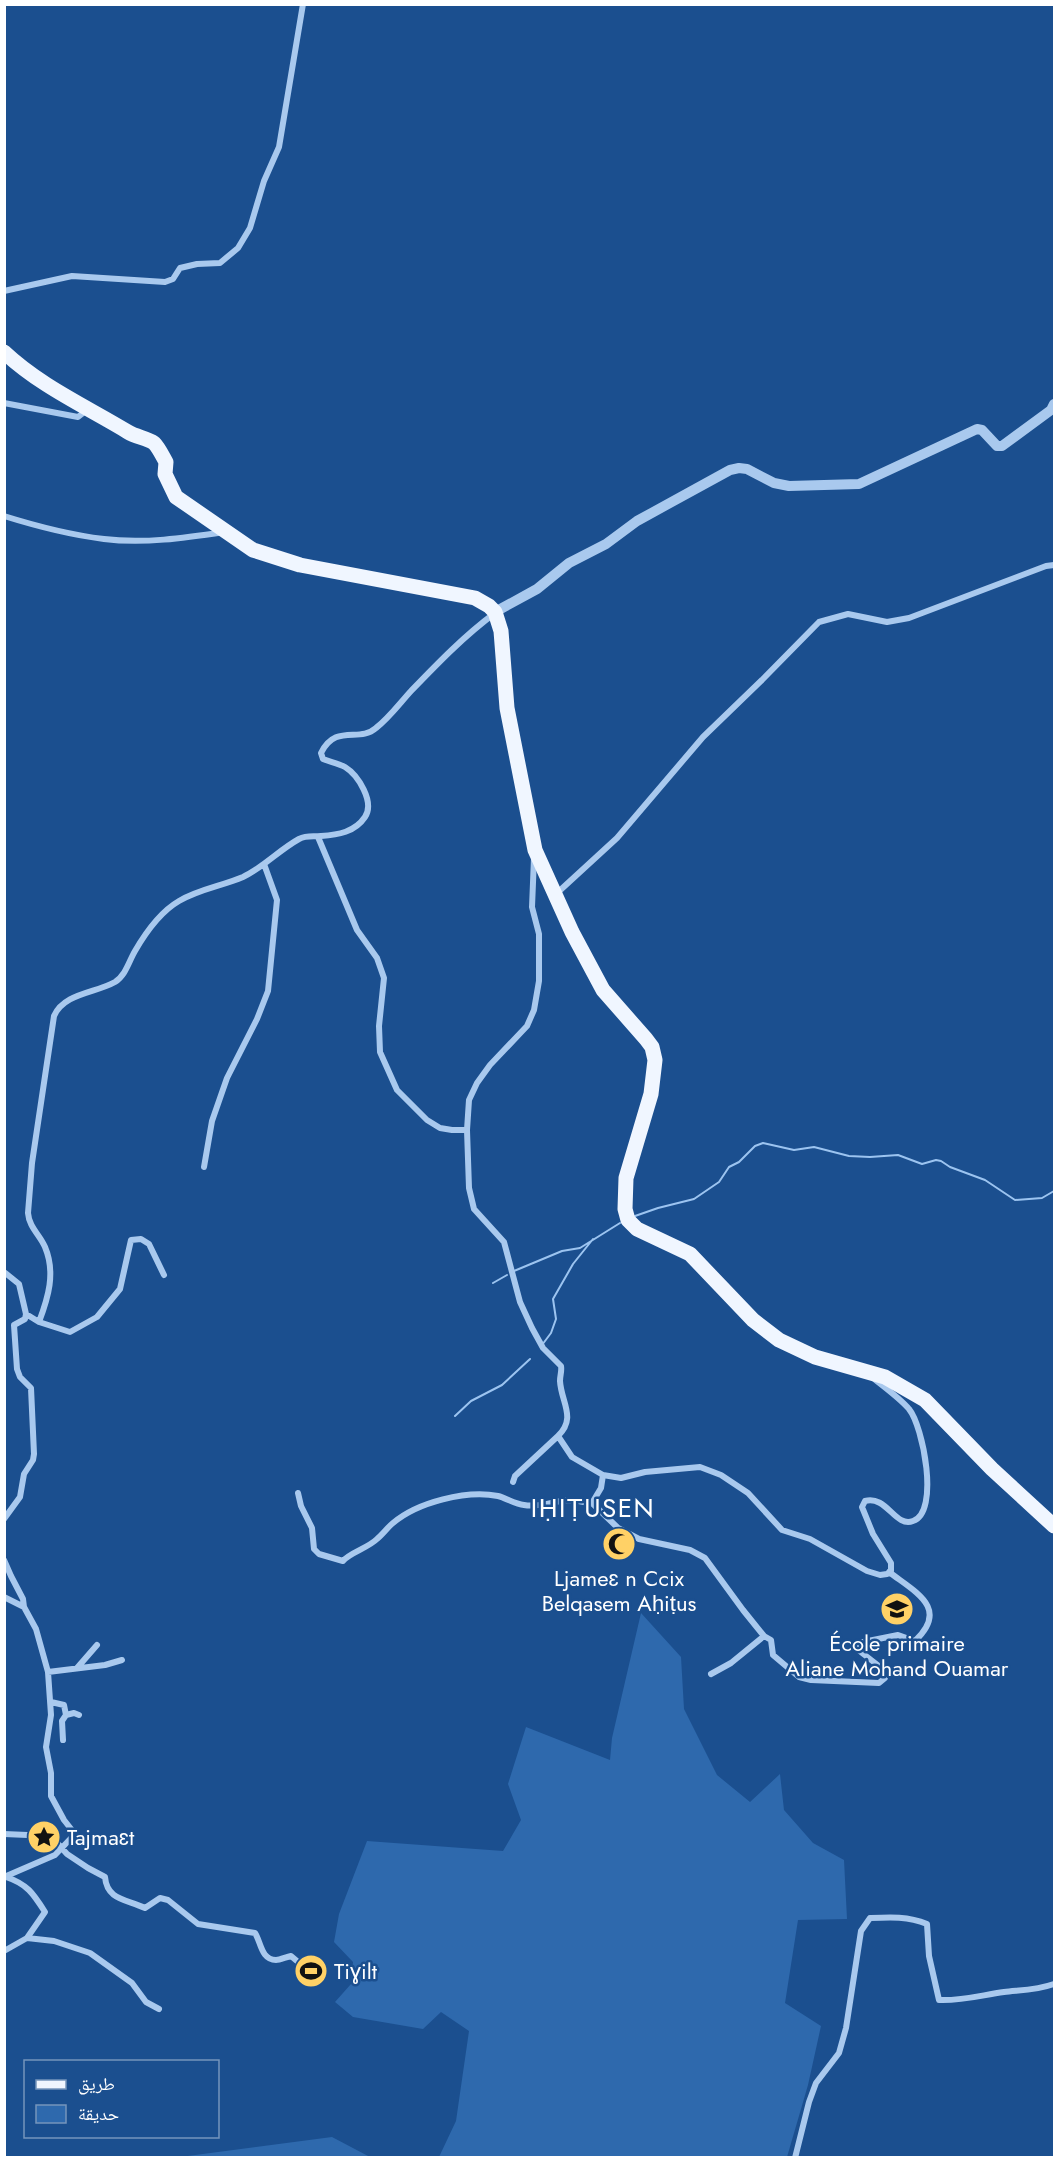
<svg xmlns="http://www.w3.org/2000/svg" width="1059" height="2162" viewBox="0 0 1059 2162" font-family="Jost,'Noto Naskh Arabic',sans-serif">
<rect width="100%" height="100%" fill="#1b4f8f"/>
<path fill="#2e69ad" d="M641,1613L681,1657L684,1709L717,1775L750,1802L780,1774L784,1810L813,1843L844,1860L847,1919L798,1920L785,2003L821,2026L808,2085L787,2157H439L456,2121L469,2031L441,2012L423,2029L353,2017L335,2002L351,1984L353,1962L334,1942L339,1914L367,1841L503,1851L521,1820L508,1784L526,1727L610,1760L612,1738Z
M332,2137L370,2157H180Z"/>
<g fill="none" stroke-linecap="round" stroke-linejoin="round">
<path stroke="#9cc4f0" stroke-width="2" d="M635,1216L658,1208L694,1199L719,1182L729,1167L739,1162L755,1146L763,1143L794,1150L814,1147L849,1156L870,1157L898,1155L922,1164L936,1160L941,1161L950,1167L985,1180L1015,1200L1042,1198L1054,1191
M514,1271L562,1251L580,1248L620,1223
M493,1283L507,1275
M542,1345L551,1333L556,1319L553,1299L573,1264L593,1239
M455,1416L471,1401L502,1385L530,1359"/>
<path stroke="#a9c9ee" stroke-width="6" d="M4,291L72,276L165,282L173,279L180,268L197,264L220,263L238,248L250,228L264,181L279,147L303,4
M4,403L78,417L87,410
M4,516C36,526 71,535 104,539C143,544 185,538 224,532
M318,837L357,930L377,958L384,978L379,1026L380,1052L397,1090L427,1120L440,1128L452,1130H467L469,1100L477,1083L490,1065L527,1026L534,1010L539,981V934L532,907L534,858
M556,894L617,838L703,737L762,680L819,622L848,614L887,622L909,618L1046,566L1054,565
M467,1130L469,1188L474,1209L504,1242L520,1302L532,1328L543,1348L561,1366C562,1371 560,1375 560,1381C561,1402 577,1418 558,1436L572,1457L603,1475
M204,1167L212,1121L227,1078L257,1019L268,991L277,900L264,864
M4,1272L19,1284L26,1314L39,1322L70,1332L97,1317L120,1289L131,1240L141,1239L149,1244L164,1275
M39,1322C48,1298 56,1273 45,1247C40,1235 29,1227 28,1213L32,1163L54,1016C64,993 96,993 115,982C126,975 129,961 135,951C146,932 160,912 179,901C199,889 222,886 243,877C264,867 279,850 299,839C307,835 313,837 321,836C338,835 355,832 365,817C375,802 358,775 345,767C338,763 330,762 323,759L321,753C336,723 359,743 376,728C389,718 400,703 411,691C438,663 464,636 495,613
M513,1482L515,1476L558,1436
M298,1493L301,1506L312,1528L314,1549L319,1554L343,1561C349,1553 368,1548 377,1539C383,1534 387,1528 393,1523C418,1502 466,1490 498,1496C506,1498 515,1504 524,1505C540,1508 553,1501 569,1500C576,1500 584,1503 592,1503L601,1488L603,1475L621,1478L645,1472L700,1467L721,1475L748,1493L782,1530L810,1539L867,1571L880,1575L887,1574L891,1571V1563L873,1534L862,1507L865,1501C887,1495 895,1528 913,1521C940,1512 923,1426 909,1409C902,1400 882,1385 873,1378
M592,1503L618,1528L639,1539L690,1550L705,1558L743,1610L764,1636L771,1640L773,1655L799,1677L811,1680L879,1683L885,1678L884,1670L857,1649L858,1643L898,1635L915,1641C950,1608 915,1592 889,1572
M4,1519L20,1497L24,1474L33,1460L34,1454L31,1388L20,1377L17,1369L14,1325L25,1319L26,1314
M4,1560L11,1576L23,1599L24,1607
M4,1597L24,1607L36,1629L48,1672L51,1715L46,1747L51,1773V1796L64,1820L75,1834L55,1855L4,1877
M77,1668L97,1645
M48,1672L105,1665L122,1660
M711,1674L731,1663L764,1636
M51,1702L64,1705L66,1715L74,1713L79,1715
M63,1740L62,1721L66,1715
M4,1834L51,1836L67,1854L88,1868L105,1877C107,1900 126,1899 145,1908L160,1898L168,1900L198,1924L255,1933C261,1942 261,1960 276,1960C280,1960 286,1957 291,1956L304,1967
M6,1877C27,1884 33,1893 45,1912L27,1938
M4,1951L27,1938L54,1941L90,1953L132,1983L146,2002L159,2009
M795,2158L809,2102L816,2083L839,2053L846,2028L861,1931L870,1918C890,1917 908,1916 927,1924L929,1956L939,2000C962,2001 982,1995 1004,1992C1022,1990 1037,1990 1054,1984"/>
<path stroke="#a9c9ee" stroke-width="10" d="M495,612L537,589L569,563L606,544L637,521L730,470L739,468L747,469L774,483L789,486L859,484L977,429L982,430L997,446H1002L1051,410L1054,404"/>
<path stroke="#f0f6ff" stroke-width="15" d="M4,352C40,386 87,407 128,432C136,437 147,438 154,443C159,448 163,457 166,462L165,474L176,497L253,550L300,565L475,598L489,606L495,612L501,631L507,708L535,850L572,932L603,990L646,1039L652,1047L655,1060L651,1094L626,1178L625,1209L628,1220L637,1229L690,1254L753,1320L779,1340L815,1357L885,1377L925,1400L992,1469L1054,1526"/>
</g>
<defs>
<symbol id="mosque-disc" viewBox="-11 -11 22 22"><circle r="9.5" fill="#ffd166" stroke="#1b4f8f"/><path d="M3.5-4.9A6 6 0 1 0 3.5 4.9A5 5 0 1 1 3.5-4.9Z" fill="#111"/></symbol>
<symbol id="school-disc" viewBox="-11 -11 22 22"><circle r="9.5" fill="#ffd166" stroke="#1b4f8f"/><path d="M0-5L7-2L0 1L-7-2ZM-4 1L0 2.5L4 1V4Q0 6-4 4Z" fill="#111"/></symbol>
<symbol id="sight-disc" viewBox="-11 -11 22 22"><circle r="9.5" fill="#ffd166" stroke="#1b4f8f"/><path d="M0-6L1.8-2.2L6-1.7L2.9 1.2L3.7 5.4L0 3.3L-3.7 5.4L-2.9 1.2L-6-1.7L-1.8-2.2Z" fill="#111"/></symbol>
<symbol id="stadium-disc" viewBox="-11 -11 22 22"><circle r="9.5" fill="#ffd166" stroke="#1b4f8f"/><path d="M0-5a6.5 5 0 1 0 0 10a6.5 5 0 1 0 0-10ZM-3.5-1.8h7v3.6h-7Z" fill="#111"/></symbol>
</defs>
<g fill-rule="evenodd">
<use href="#mosque-disc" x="600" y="1525" width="38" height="38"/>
<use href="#school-disc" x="878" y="1590" width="38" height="38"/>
<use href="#sight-disc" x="25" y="1818" width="38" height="38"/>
<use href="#stadium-disc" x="292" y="1952" width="38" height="38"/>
</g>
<g text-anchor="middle" stroke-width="5" stroke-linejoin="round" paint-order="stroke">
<g font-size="22" fill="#fff" stroke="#1b4f8f">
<text x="619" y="1586">Ljameɛ n Ccix<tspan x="619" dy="25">Belqasem Aḥiṭus</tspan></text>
<text x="897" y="1651">École primaire<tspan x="897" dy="25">Aliane Mohand Ouamar</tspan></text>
<text x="67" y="1845" text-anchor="start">Tajmaɛt</text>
<text x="334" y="1979" text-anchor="start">Tiɣilt</text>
</g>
<g font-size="26" letter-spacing="1.5" fill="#fff" stroke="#1b4f8f">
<text x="593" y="1517">IḤIṬUSEN</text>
</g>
</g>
<rect width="1059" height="2162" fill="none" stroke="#ffffff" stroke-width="12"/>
<rect x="24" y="2060" width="195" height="78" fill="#1b4f8f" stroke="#7695bc" stroke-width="1.5"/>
<rect x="36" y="2080" width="30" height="9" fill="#f0f6ff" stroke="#7695bc" stroke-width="1.5"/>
<text x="78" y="2090" font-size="18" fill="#ffffff">طريق</text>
<rect x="36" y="2105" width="30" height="18" fill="#2e69ad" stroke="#7695bc" stroke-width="1.5"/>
<text x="78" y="2120" font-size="18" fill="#ffffff">حديقة</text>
</svg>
